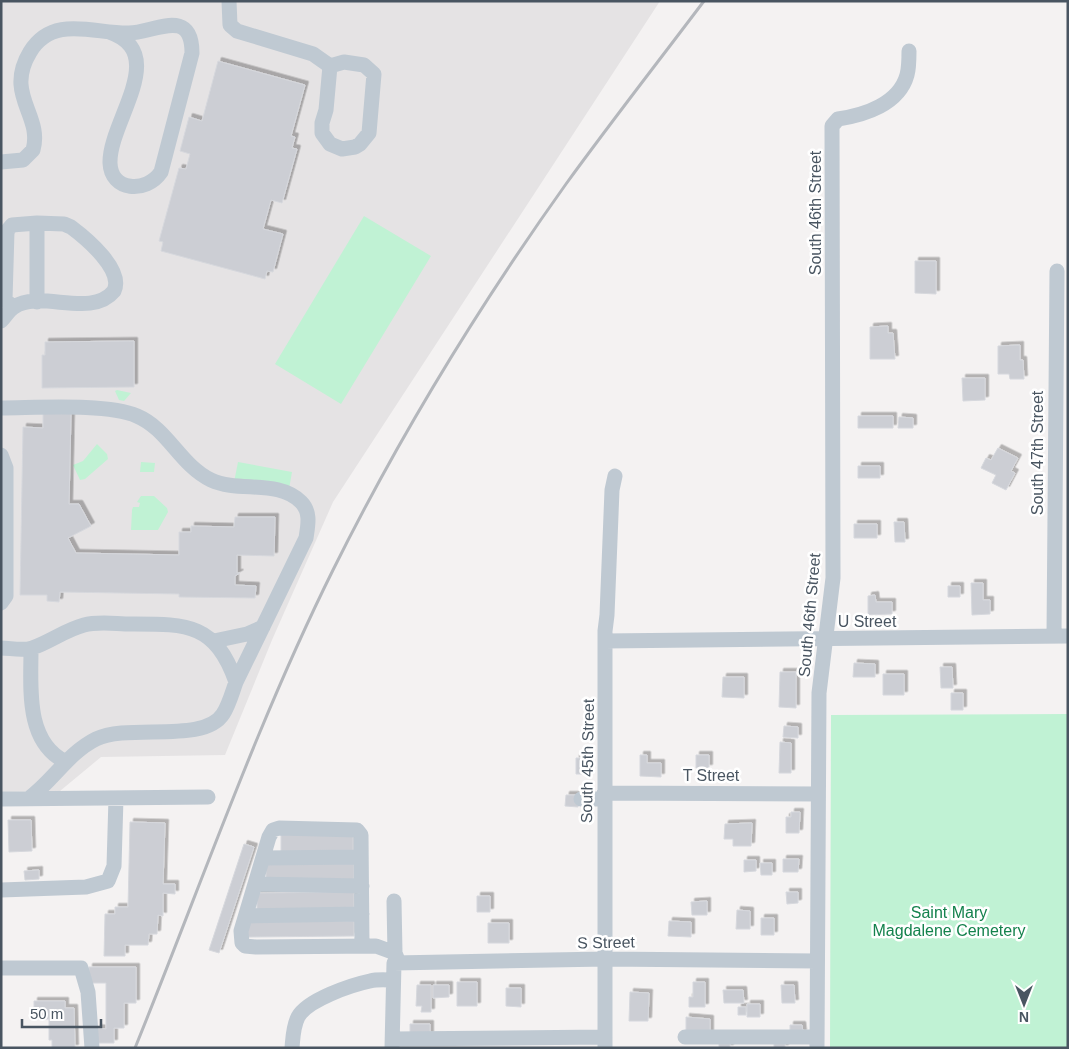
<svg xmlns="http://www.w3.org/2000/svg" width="1069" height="1049" viewBox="0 0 1069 1049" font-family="Arial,sans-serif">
<defs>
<filter id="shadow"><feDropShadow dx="3.5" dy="-3.5" stdDeviation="0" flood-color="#0004"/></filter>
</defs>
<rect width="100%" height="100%" fill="#f4f2f2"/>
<path fill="#e5e3e4" d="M1,1H660L333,502L272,640L225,755L101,757L60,791L1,792Z"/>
<path fill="#c0f2d4" d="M364,216L431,256L341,404L275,364Z
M117,390L131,393L124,401L119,400L115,391Z
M97,444L107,454L108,459L85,479L80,480L73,465L83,461Z
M141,462L155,463L154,472H140Z
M238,462L292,472L289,489L234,482Z
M141,496H154L167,508L168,512L158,530H131L132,510L133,507H139L140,503L137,502Z
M1068,714V1048H830L831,715Z"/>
<path fill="#ccced4" stroke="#d6d8dd" filter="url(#shadow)" d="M218,61L305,85L291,136L295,137L292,148L297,149L282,203L271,200L263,229L283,234L273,272L267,271L265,279L161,251L163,242L159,241L179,168L186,169L190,154L180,151L189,117L202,121Z
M915,261H936V294L915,293Z
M888,326V333H893L895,359H870V327Z
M134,341V387L42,388V355H45V342Z
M1020,345V360H1023L1024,379H1010L1009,374H998V346Z
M962,378H985V400L963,401Z
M43,413H71L69,504H79L91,526L68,538L76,553L179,555V532H191V526L234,527L235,517H275L274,556L237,555V573H240L235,576V585L256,586L255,598L179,597V594L60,592L59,602L47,601V595H20L23,427L43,428Z
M858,416H893V428H858Z
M899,417L913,418V428H898Z
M998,448L1018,458L1011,471L1015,473L1006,490L992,483L996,475L981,468L986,458L991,460Z
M858,466H880V478H858Z
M894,522H904L905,542H895Z
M854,524H877V538H854Z
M971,583H983V600H990V614L972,615Z
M948,586H960V597H948Z
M875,595L876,602H892V614L868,615V596Z
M854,663L875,664V677H853Z
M940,667H952L953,688H941Z
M780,672H796V708L779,707Z
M883,674H904V695H883Z
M723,677H744V698L722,697Z
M951,693H963V710H951Z
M784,726L798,727V738L783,737Z
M780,742L791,743V773H779Z
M640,755H647V763H661V777L640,776Z
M696,755H709V768H696Z
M576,758H589V774H576Z
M566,795H578V807L565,806Z
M791,812H800L799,833H786V817H791Z
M8,820H31L32,851L9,852Z
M130,822L165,823L163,884H175V894L163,893V916L158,915L157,934H149L148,945H125V956H104L105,914H115V907H128Z
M752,823L751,846H733V839H724L725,824Z
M281,834H353V854L281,855Z
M244,844L254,847L219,953L209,950Z
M783,859H799L798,872H783Z
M744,860H756V871L744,872Z
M354,863V883L266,884V864Z
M760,863H772V875H761Z
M39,870V879L25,880L24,871Z
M354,892V912L257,913V893Z
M786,892H798V903L787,904Z
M477,896H490V912H477Z
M707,901V915H692L691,902Z
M737,910L750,911V929H736Z
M761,918H774V935H761Z
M354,921V936L248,937L247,922Z
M669,921L691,922V937L668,936Z
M488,923H509V943H488Z
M89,967H136V1003H124V1028H114V1043H97V1028L106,1029V983H89Z
M457,982H477V1006H457Z
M693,982H705V1007H689V997H693Z
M417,985H431V1012H421L422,1006H416Z
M433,985H449V997L433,998Z
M781,985H794L795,1003H782Z
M506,988H521V1007L506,1006Z
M723,990H743L744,1003H724Z
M630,992L649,993L648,1021H629Z
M34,1001H65V1008H74L75,1048H52V1040H49V1019H34Z
M747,1004H760V1017H747Z
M738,1007H746V1015H738Z
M686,1017L710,1019V1034H686Z
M410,1024H430V1035L410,1034Z
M790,1025H802L803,1033H790Z
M719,1042H730V1048H719Z
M774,1043H785V1048H774Z"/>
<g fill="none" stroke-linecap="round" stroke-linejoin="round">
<path stroke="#bfc9d2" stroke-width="15" d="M229,1L230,25L237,31L313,54L330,66
M344,62L364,65L374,74L369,133L360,144L355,147L342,149L330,144L322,133V123L326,110L330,66Z
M1,162L23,160L33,150C43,115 4,95 30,52C53,14 95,34 129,33C153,33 192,6 192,53L161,172C146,194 111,191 110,163C109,121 171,53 109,32
M13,307L5,300L7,231L12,225L37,223
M1,321C5,317 9,310 14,307C40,289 91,319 114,291C124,270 87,239 71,227L64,224L37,223V302
M1,408C36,408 107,403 137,416C168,429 180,465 211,480C239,493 278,479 301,502C311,512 308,525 306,538L236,682
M1,455L6,468V596L1,603
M1054,636L1057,271
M214,641L247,634L263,627
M605,641L1068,636
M1,648C10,648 23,651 32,648C50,642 65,630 84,625C98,621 116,624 131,624C187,624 215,623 236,682C232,693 229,705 223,714C204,744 129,723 96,739C68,753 53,781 28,799
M31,649C31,688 25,742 66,762
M604,793L818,794
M1,799L208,797
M581,799H604
M263,858L361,857
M255,884L362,886
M1,890L86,887L108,881L114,866L116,798
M394,901L395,953
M246,916L362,914
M362,946L361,835L357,830L279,828L273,830L269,837L241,931L242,943L245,946L256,947L376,946L395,953L399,963
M1,968H81L88,992L92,1048
M685,1037H817
M393,1039L605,1037
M292,1048C293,1037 293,1027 298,1017C307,1000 351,985 370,981C378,979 386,980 393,980
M392,1048L394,963L606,959L817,961
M605,1048V631L607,615L612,490L615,476
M817,1048L819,693L833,578L832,126L838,119C865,115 899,104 907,75C909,68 909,59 909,51"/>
<path stroke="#b4b7bc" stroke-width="3" d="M135,1048C200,888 256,725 333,570C400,435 479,306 566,184C611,122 658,62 704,1"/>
</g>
<g text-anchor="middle" stroke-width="5" stroke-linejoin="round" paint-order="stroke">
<g font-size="16" fill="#495561" stroke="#fff">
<text transform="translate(815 213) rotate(-90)" y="6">South 46th Street</text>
<text transform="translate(1037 453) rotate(-90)" y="6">South 47th Street</text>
<text transform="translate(809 615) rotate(-85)" y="6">South 46th Street</text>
<text x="867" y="627">U Street</text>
<text transform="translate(587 761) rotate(-89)" y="6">South 45th Street</text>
<text x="711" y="781">T Street</text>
<text transform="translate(606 942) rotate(-1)" y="6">S Street</text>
</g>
<g font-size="16" fill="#14824d" stroke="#fff">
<text x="949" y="918">Saint Mary<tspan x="949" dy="18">Magdalene Cemetery</tspan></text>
</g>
</g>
<rect width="1069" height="1049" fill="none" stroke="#495561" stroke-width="5"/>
<g transform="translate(1024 1004) rotate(180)" stroke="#ffffff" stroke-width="4" paint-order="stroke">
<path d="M0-4L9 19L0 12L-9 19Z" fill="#495561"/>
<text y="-8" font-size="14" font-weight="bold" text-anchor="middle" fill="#495561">N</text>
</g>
<path d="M22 1019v8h79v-8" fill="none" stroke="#495561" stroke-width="2.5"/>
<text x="30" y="1019" font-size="15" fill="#495561" stroke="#ffffff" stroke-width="4" paint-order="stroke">50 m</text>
</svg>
